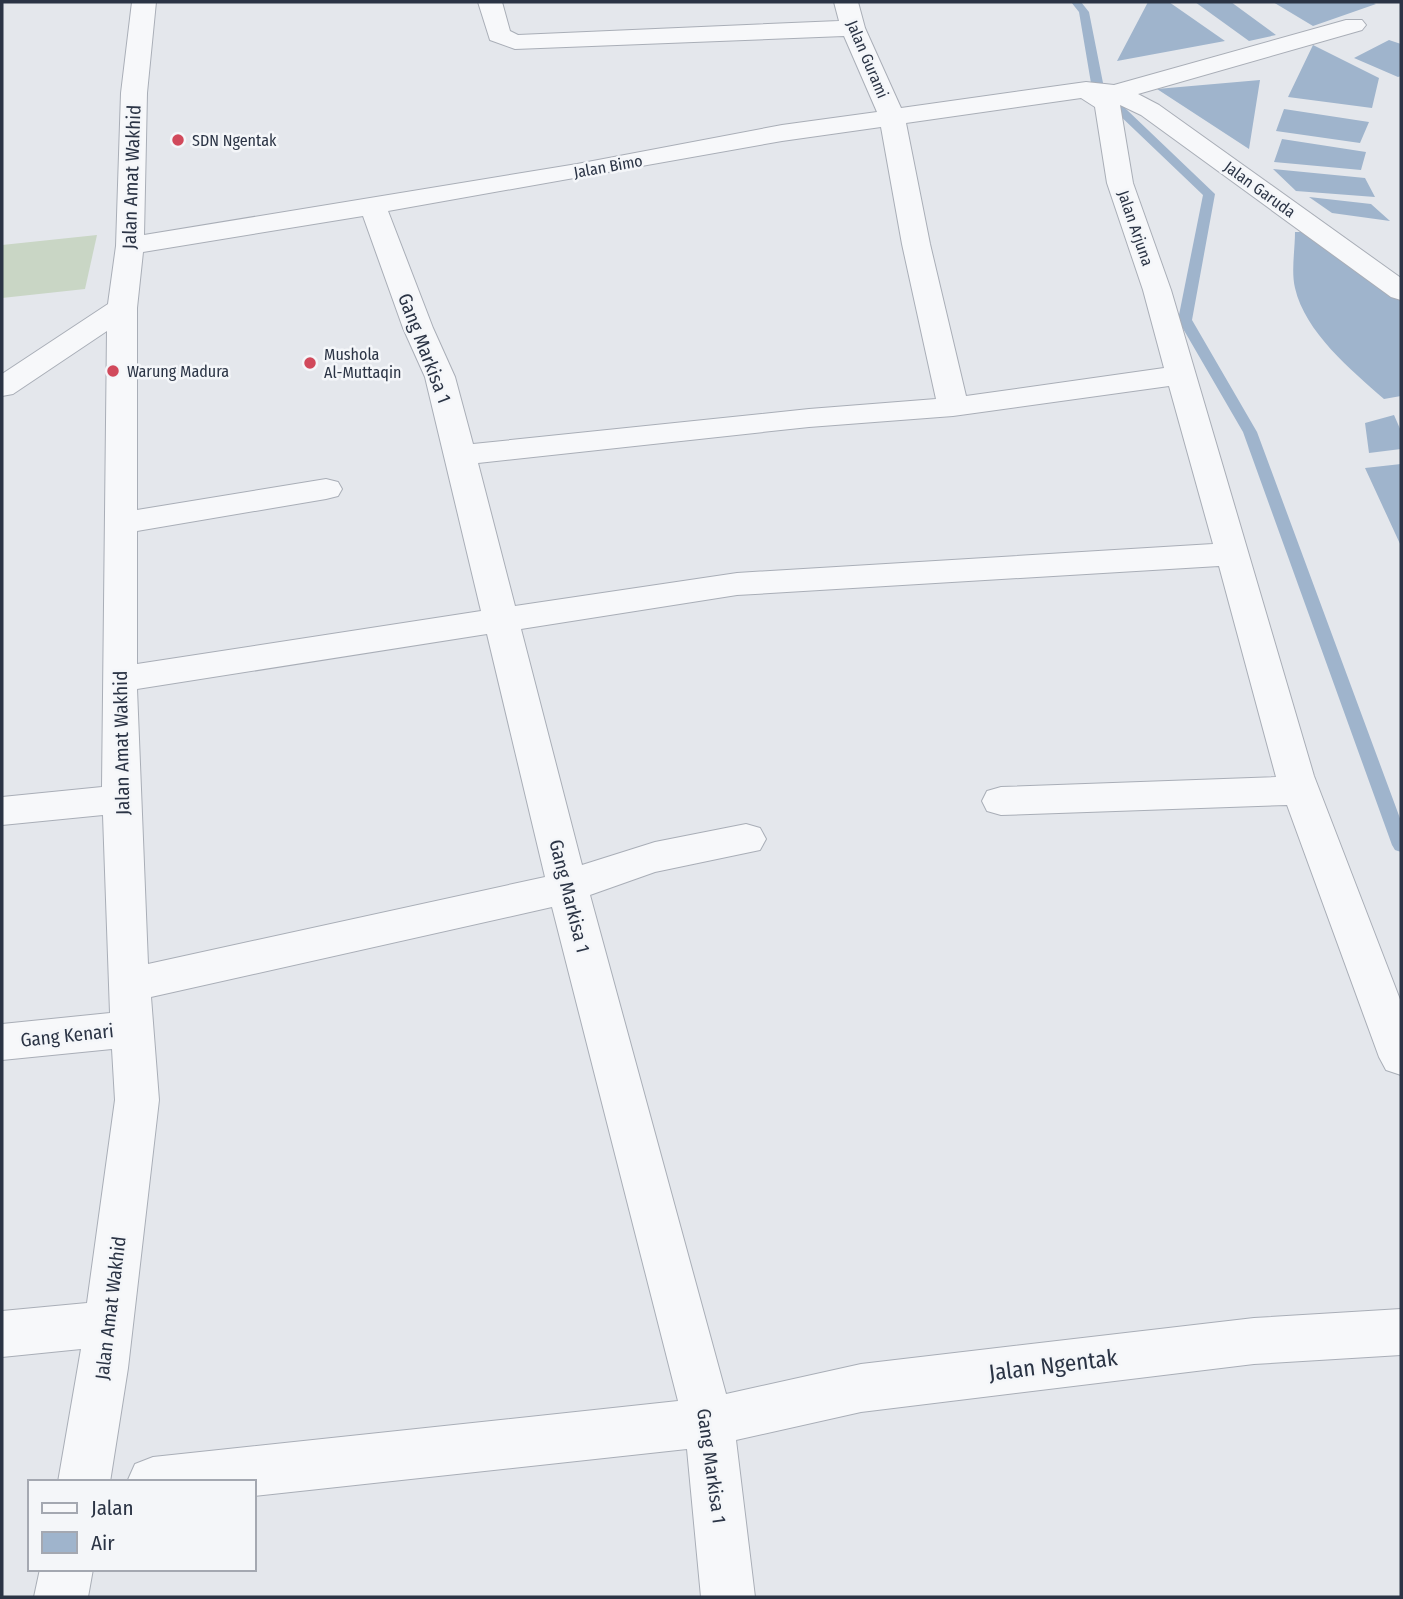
<svg xmlns="http://www.w3.org/2000/svg" width="1403" height="1599" viewBox="0 0 1403 1599" font-family="'Fira Sans Condensed',sans-serif">
<rect width="100%" height="100%" fill="#e4e7ec"/>
<path fill="#c9d6c5" d="M97,235L85,289L2,298V245Z"/>
<path fill="#9fb4cc" d="M1148,2H1169L1225,41L1117,61Z
M1195,2H1231L1276,35L1249,41Z
M1273,2H1371L1376,4L1313,26Z
M1389,40L1401,44V76L1398,77L1354,58Z
M1313,45L1379,78L1372,108L1288,97Z
M1260,80L1249,149L1157,89Z
M1284,109L1369,122L1360,143L1276,131Z
M1282,139L1366,152L1361,170L1274,162Z
M1273,169L1365,178L1375,197L1296,191Z
M1309,197L1371,204L1390,221L1332,213Z
M1295,232H1309L1401,299V396L1384,399C1351,370 1305,332 1295,288C1291,271 1295,250 1295,232Z
M1394,415L1401,431V449L1369,453L1365,423Z
M1401,464V546L1365,468Z"/>
<g fill="none" stroke-linecap="round" stroke-linejoin="round">
<path fill="#9fb4cc" fill-rule="evenodd" d="M1071,2H1081L1089,12L1104,88L1215,194L1192,320L1257,432L1401,821V852L1395,850L1392,845L1243,432L1178,320L1203,195L1092,89L1079,12Z"/>
<defs>
<path id="minor" d="M132,2H156L147,93L144,235L577,164L782,125L877,112L844,36L515,49L490,40L478,2H502L510,31L518,35L839,21L834,2H858L865,28L901,108L1086,82L1114,85L1346,20H1362L1366,25L1362,30L1138,94L1159,105L1401,278V300L1391,297L1141,115L1120,105L1133,183L1171,290L1314,776L1401,1002V1075L1386,1070L1379,1057L1287,805L1001,815L987,811L982,801L987,791L1001,787L1276,777L1219,566L737,595L521,629L582,865L655,842L746,824L760,828L766,839L760,850L655,872L590,895L726,1394L861,1364L1254,1318L1401,1309V1355L1254,1364L861,1412L736,1440L755,1597H701L687,1449L254,1496V1482H127L135,1464L153,1457L678,1401L552,907L151,997L159,1100L128,1368L110,1482H58L81,1349L2,1357V1311L87,1303L115,1100L112,1049L2,1060V1024L110,1013L103,815L2,825V797L102,787L107,331L13,394L2,396V374L108,304L116,246L121,93ZM1081,98L1095,107L1107,183L1143,290L1164,368L966,396L930,244L906,123ZM881,127L902,244L936,399L809,409L473,444L455,377L433,328L388,211L782,141ZM363,216L403,328L425,377L481,611L137,664V531L326,499L338,496L342,489L338,482L326,479L137,510V308L143,252ZM1169,386L1213,544L737,573L515,606L478,463L809,427L953,416ZM487,634L545,877L148,964L137,689Z
M40,1569H93L88,1597H34Z"/>
</defs>
<use href="#minor" stroke="#a9aeb7" stroke-width="2"/>
<use href="#minor" fill="#f7f8fa" fill-rule="evenodd"/>
</g>
<g fill="#d1495b" stroke="#f4f6f9" stroke-width="2.5">
<circle cx="178" cy="140" r="7"/>
<circle cx="310" cy="363" r="7"/>
<circle cx="113" cy="371" r="7"/>
</g>
<g text-anchor="middle" stroke-width="5" stroke-linejoin="round" paint-order="stroke">
<g font-size="16" fill="#2b3445" stroke="#f4f6f9">
<text transform="translate(868 59) rotate(67)" y="6">Jalan Gurami</text>
<text transform="translate(608 166) rotate(-10)" y="6">Jalan Bimo</text>
<text transform="translate(1260 189) rotate(36)" y="6">Jalan Garuda</text>
<text transform="translate(1136 228) rotate(71)" y="6">Jalan Arjuna</text>
</g>
<g font-size="16" fill="#2b3445" stroke="#f4f6f9" text-anchor="start">
<text x="192" y="146">SDN Ngentak</text>
<text x="324" y="360">Mushola<tspan x="324" dy="18">Al-Muttaqin</tspan></text>
<text x="127" y="377">Warung Madura</text>
</g>
<g font-size="19" fill="#2b3445" stroke="#f4f6f9">
<text transform="translate(131 177) rotate(-88)" y="7">Jalan Amat Wakhid</text>
<text transform="translate(425 348) rotate(69)" y="7">Gang Markisa 1</text>
<text transform="translate(121 743) rotate(-91)" y="7">Jalan Amat Wakhid</text>
<text transform="translate(570 896) rotate(76)" y="7">Gang Markisa 1</text>
<text transform="translate(67 1035) rotate(-6)" y="7">Gang Kenari</text>
<text transform="translate(110 1308) rotate(-83)" y="7">Jalan Amat Wakhid</text>
<text transform="translate(712 1466) rotate(82)" y="7">Gang Markisa 1</text>
</g>
<g font-size="23" fill="#2b3445" stroke="#f4f6f9">
<text transform="translate(1053 1365) rotate(-7)" y="8">Jalan Ngentak</text>
</g>
</g>
<rect width="1403" height="1599" fill="none" stroke="#2b3445" stroke-width="7"/>
<rect x="28" y="1480" width="228" height="91" fill="#f4f6f9" stroke="#a4a8b1" stroke-width="2"/>
<rect x="42" y="1503" width="35" height="10" fill="#f7f8fa" stroke="#a4a8b1" stroke-width="2"/>
<text x="91" y="1515" font-size="21" fill="#2b3445">Jalan</text>
<rect x="42" y="1532" width="35" height="21" fill="#9fb4cc" stroke="#a4a8b1" stroke-width="2"/>
<text x="91" y="1550" font-size="21" fill="#2b3445">Air</text>
</svg>
